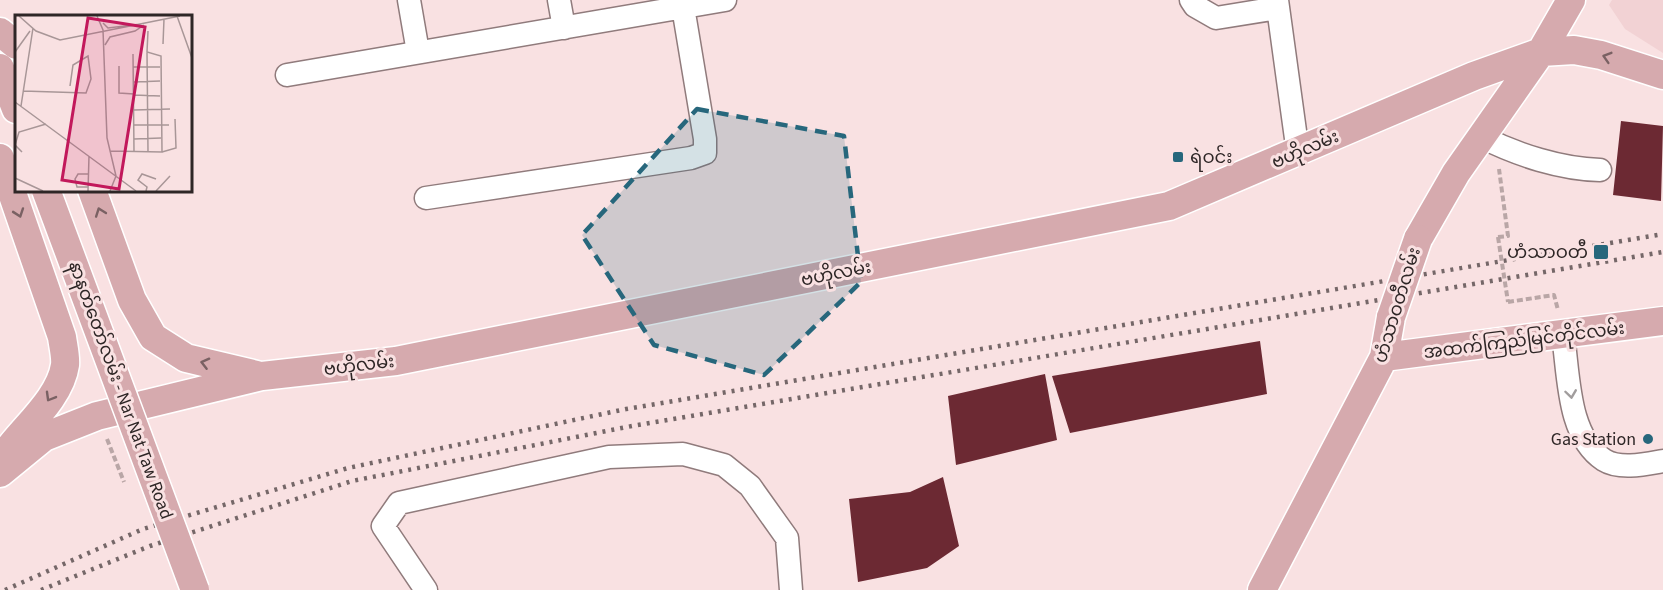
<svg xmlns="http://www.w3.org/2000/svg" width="1663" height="590" viewBox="0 0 1663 590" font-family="'Source Sans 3','Noto Sans Myanmar',sans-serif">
<rect width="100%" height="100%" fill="#f9e1e2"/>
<path fill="#f2d2d4" d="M1612,0H1663V53L1625,29L1609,5Z"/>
<path fill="#6c2933" d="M1621,121L1663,126L1661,201L1613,195Z
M1260,341L1267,394L1070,433L1052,376Z
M1045,374L1057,440L956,465L948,396Z
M943,477L959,546L927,568L858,582L849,499L910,492Z"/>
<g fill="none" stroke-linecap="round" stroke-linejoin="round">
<defs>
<path id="minor" d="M409,0L418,52
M559,0L564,28
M1191,0L1195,6L1216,18L1278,8
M1277,0L1298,153
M287,75L725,0
M1482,137C1517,155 1561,169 1600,170
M426,198L691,158L705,153V139L683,7
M1563,336C1569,374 1567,436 1604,460C1620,470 1646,464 1663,461
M426,590L383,526L399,503L609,457L683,454L724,465L750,486L787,538L791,590"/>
<path id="major" d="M0,32L16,45
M0,68L16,109
M0,158L62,337C63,345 66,357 65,365C60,399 23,428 4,455
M92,190L132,300L153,337L186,358L257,375
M1418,239L1456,173L1541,52L1571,0
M1384,357L1663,321
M0,473L44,437L97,416L262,376L396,361L1169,206L1474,76L1541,52L1574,50L1601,55L1663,75
M1262,590L1384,357L1391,317"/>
</defs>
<use href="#minor" stroke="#907b7c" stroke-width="25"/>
<use href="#major" stroke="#fff" stroke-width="31"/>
<path stroke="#b9a6a6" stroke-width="4" stroke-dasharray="6 3" stroke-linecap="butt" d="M1498,237L1508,236L1499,169
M1508,302L1554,295L1558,310
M107,439L124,482"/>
<use href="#minor" stroke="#fff" stroke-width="22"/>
<use href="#major" stroke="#d6aaae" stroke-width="28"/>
<path stroke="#756768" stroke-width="4.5" stroke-dasharray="3 6" stroke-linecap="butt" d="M5,590L143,529L348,468L626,409L1663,234
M41,590L150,546L352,481L632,426L1663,252"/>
<defs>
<path id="major-bridge" d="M46,190L195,590
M1391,317L1418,239"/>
</defs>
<use href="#major-bridge" stroke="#fff" stroke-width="31" stroke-linecap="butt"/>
<path stroke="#b9a6a6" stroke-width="4" stroke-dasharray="6 3" stroke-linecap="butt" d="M1498,237L1508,302"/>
<use href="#major-bridge" stroke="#d6aaae" stroke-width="28"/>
</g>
<defs><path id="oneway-chevron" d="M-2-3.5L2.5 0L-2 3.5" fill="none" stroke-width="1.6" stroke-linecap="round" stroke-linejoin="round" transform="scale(1.5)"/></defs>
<g stroke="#7a6163">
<use href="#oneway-chevron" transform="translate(1607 57) rotate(-163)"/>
<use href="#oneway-chevron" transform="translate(100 212) rotate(-110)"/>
<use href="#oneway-chevron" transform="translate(19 213) rotate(71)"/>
<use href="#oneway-chevron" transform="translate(205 363) rotate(-166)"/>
<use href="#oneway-chevron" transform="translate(50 397) rotate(120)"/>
</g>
<use stroke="#a19d9d" href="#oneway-chevron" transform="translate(1571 394) rotate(82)"/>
<path fill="#27677c" fill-opacity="0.2" stroke="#27677c" stroke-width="4.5" stroke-dasharray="12 8" stroke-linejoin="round" d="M697,109L844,136L861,282L764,375L654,345L582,235Z"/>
<g fill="#27677c" stroke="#f9e1e2" stroke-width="2">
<rect x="1172" y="151" width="12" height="12" rx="3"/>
<rect x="1593" y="244" width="16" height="16" rx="3"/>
<circle cx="1648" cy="439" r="6"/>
</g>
<g text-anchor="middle" stroke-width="6" stroke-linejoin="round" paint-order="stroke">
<g font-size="18" fill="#2e2626" stroke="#f9e1e2">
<text transform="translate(1305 149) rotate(-23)" y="6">ဗဟိုလမ်း</text>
<text transform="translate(836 273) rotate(-11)" y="6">ဗဟိုလမ်း</text>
<text transform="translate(1397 305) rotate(-73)" y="6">ဟံသာဝတီလမ်း</text>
<text transform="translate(1524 340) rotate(-7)" y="6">အထက်ကြည်မြင်တိုင်လမ်း</text>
<text transform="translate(359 365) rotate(-7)" y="6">ဗဟိုလမ်း</text>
<text transform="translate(121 390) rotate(70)" y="6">နာနတ်တော်လမ်း - Nar Nat Taw Road</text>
</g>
<g font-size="18" fill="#2e2626" stroke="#f9e1e2" text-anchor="end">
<text x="1190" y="163" text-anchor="start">ရဲဝင်း</text>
<text x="1588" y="258">ဟံသာဝတီ</text>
<text x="1636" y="445">Gas Station</text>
</g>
</g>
<g transform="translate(15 15)">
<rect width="177" height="177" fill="#f9e1e2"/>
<path fill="none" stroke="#a89697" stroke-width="1.5" d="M4,1L21,16L45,25L165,1M82,1L88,15L92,123L101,161L95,176M162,1L177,43M88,8L93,13L126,9M148,29L149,4M90,30L95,22L120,16L129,10M0,37L15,16M132,37L133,137M118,39L119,137M104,51V78L119,79M118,52H145M119,67L145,66M8,76L71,78L76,64L73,41L58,50L55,71M119,80L145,81M0,87L121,176M6,91L18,13M119,95L155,94M119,110H154M119,124L146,123M95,136L147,137L146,41L132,37L133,16M7,137L0,130L4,117L31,109M147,137L161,133L160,104M0,163L28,176M73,172H62L60,164L63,159H73M73,176L74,141M131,176L132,172L123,165L127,159L141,164M141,176L155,161"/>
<path fill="#c2185b" fill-opacity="0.15" stroke="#c2185b" stroke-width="3" d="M73,3L130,12L104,174L47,165Z"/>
<rect width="177" height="177" fill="none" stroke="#2e2626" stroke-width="3"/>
</g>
</svg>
